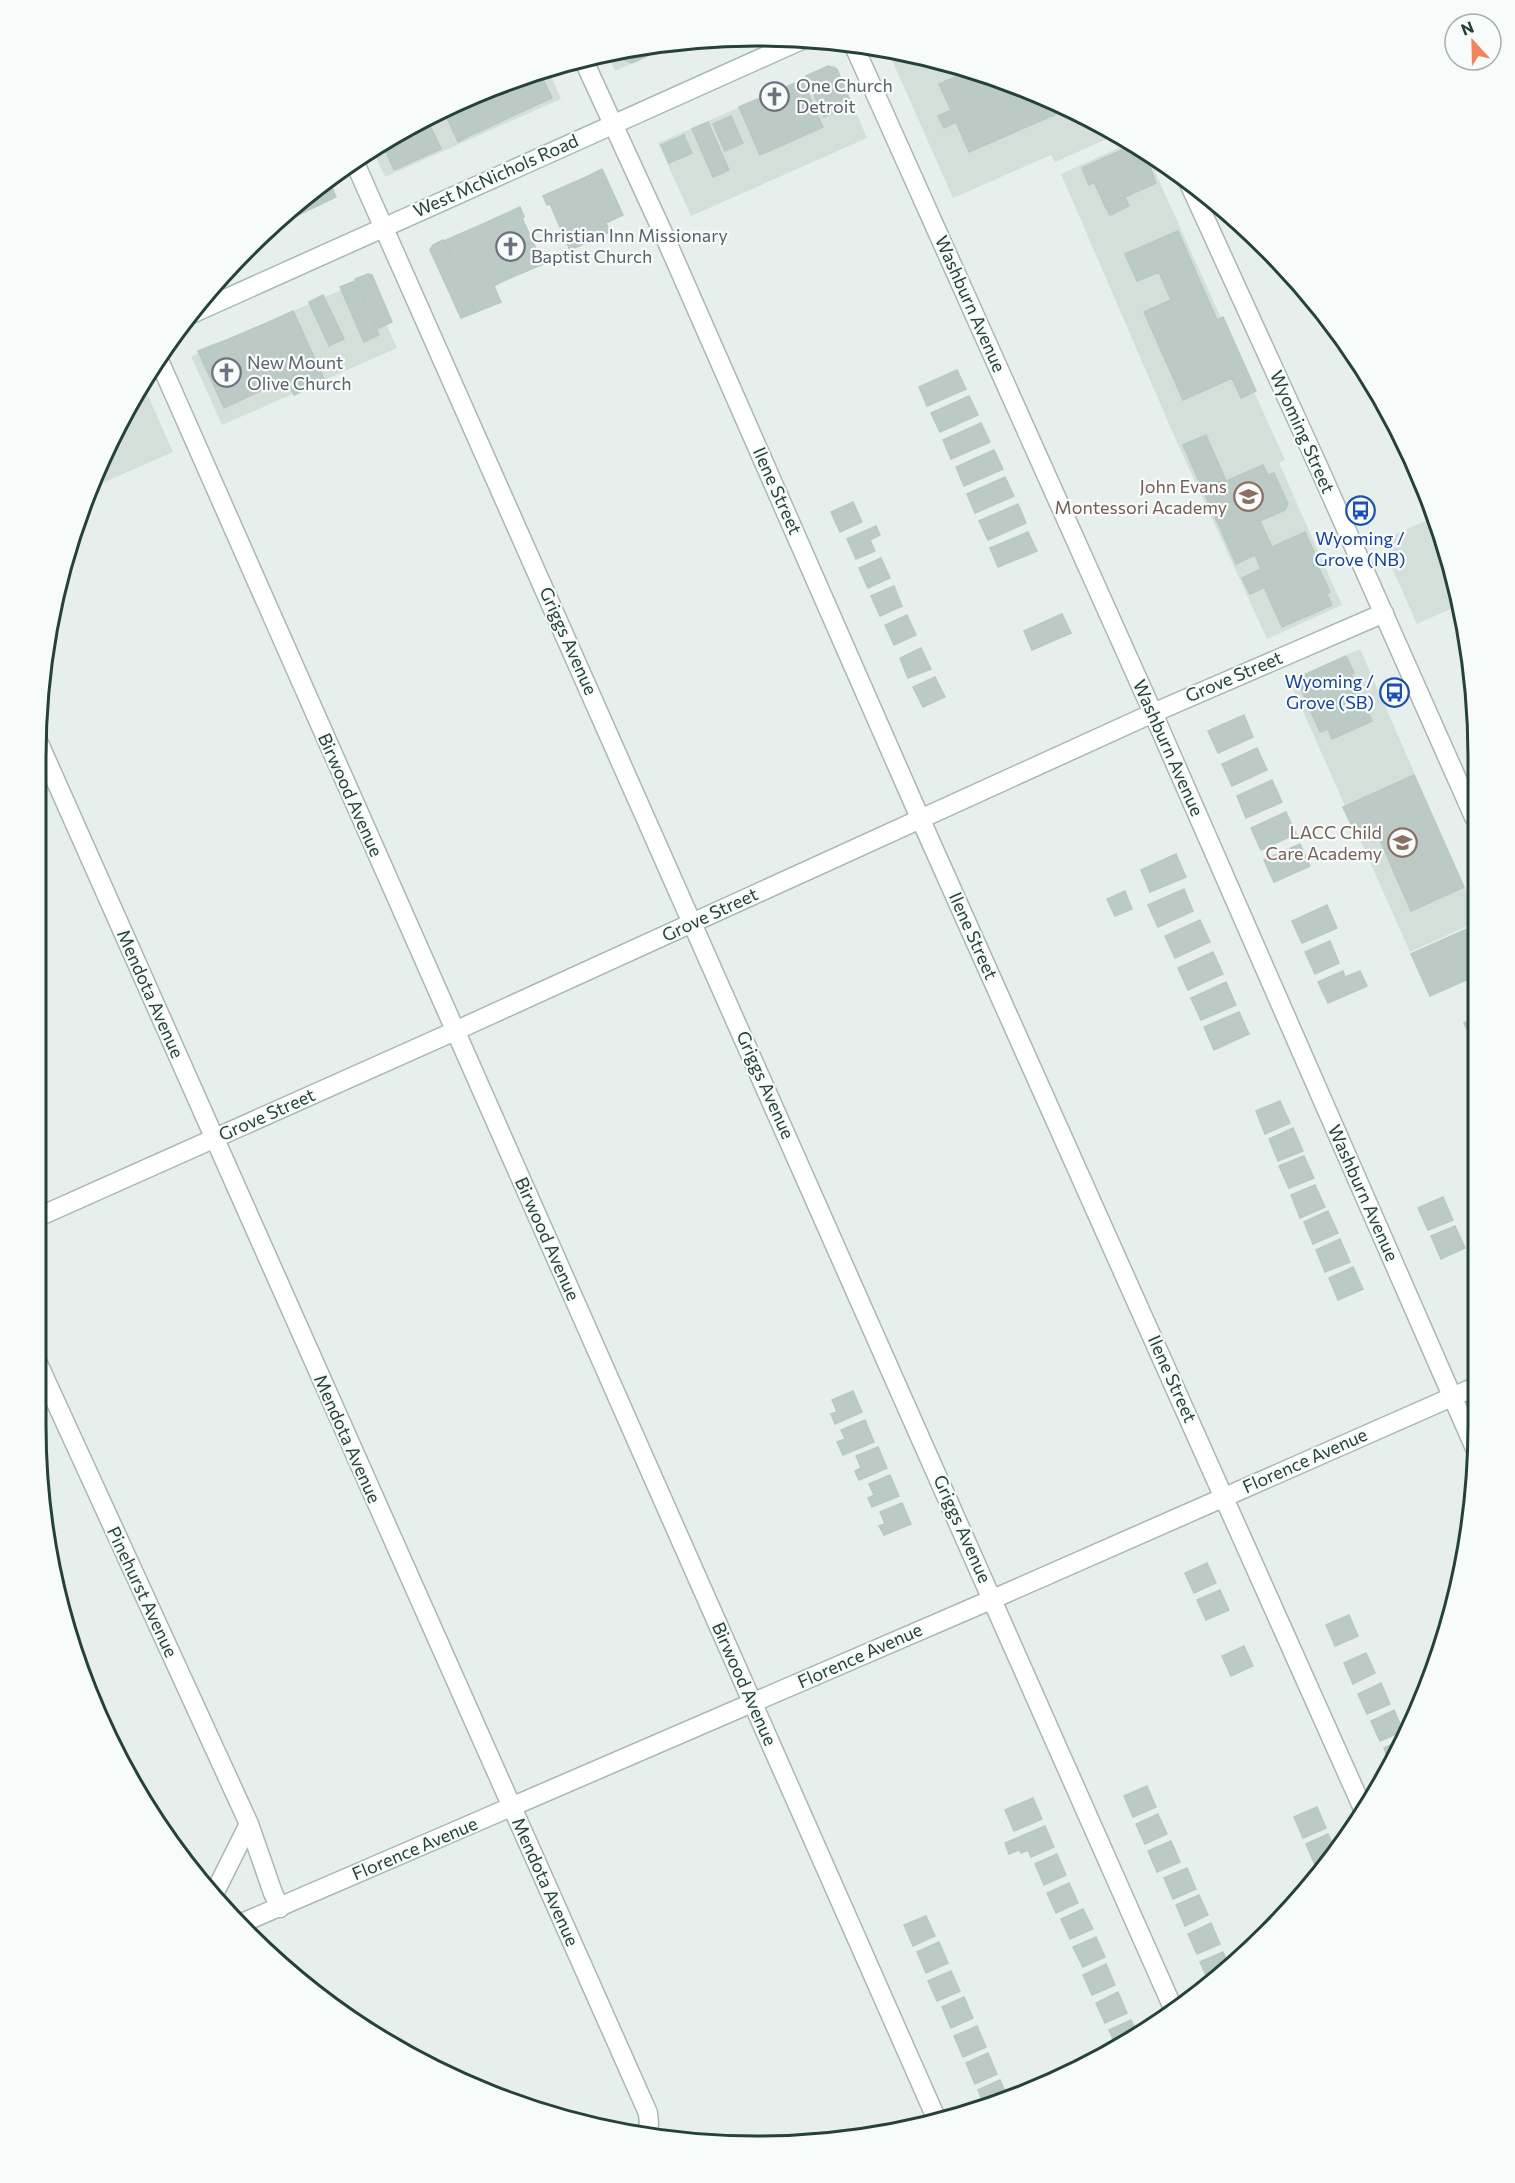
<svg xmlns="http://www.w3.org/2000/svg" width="1515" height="2183" viewBox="0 0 1515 2183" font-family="Commissioner,sans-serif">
<rect width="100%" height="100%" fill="#e6efeb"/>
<path fill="#d4dfda" d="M663,42H681L615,71L608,55Z
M888,51L944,61L1076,110L1116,135L1055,162L1051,155L953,198Z
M835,65L867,138L691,216L658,143Z
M548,69L561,99L385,177L373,150L396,133L525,74Z
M1129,143L1147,154L1285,460L1279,463L1342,605L1267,639L1172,431L1061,174Z
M366,279L397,348L222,425L191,356Z
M142,382L173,452L89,489L133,396Z
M1437,516L1459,605L1417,624L1380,541Z
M1360,649L1474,909V923L1410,952L1289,680Z"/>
<path fill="#bbcac4" stroke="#b8c9c2" stroke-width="1.5" d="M663,42H672L673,44L658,51L655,44Z
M655,44L658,51L632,63L624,60L620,52Z
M828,66L837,69L852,105L824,117L806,76Z
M970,70L1070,108L969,152L956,122L944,128L938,116L951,110L939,84Z
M539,71L552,98L504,120L490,90L525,74Z
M802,80L823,127L760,155L739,107Z
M490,90L504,120L489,127L475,97Z
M475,97L489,127L473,134L459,104Z
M459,104L473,134L458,142L444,111Z
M731,116L743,143L725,151L713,124Z
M427,119L441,149L394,170L382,143L396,133Z
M708,122L729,170L713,177L692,129Z
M684,135L692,153L669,163L661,145Z
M1133,145L1144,152L1147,159L1089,185L1082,168Z
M1147,159L1156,183L1105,206L1094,182Z
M602,169L623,215L606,223L586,177Z
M586,177L610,232L570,250L550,204L547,205L543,196Z
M329,181L336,197L290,219L287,212Z
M1125,197L1129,206L1110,215L1105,206Z
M520,207L524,217L522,218L543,264L501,282L476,227Z
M476,227L501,282L494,286L501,302L476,312L444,241Z
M1178,231L1202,286L1171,300L1159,272L1137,281L1125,254Z
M443,240L476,312L461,318L430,250L433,245Z
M368,274L372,275L392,322L377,329L355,279Z
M355,281L379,335L364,342L340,287Z
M1202,286L1217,320L1223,317L1256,391L1241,398L1232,378L1183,400L1144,312Z
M323,295L344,339L329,346L309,302Z
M293,311L325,381L294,395L262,325Z
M262,325L287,379L254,394L229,339Z
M229,339L254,394L224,408L198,351Z
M957,370L966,389L927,406L919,387Z
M969,396L978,415L940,432L931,413Z
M981,423L990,442L951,459L943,440Z
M1206,435L1226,481L1263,465L1268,475L1274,473L1288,504L1285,510L1260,521L1272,547L1236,564L1183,445Z
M994,450L1003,469L964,486L956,467Z
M1005,477L1014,496L975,513L967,494Z
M853,502L862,522L840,532L831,512Z
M1018,504L1026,523L988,540L979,521Z
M876,526L880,535L870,540L875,551L856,559L847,539Z
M1028,532L1037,551L998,567L990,548Z
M1305,532L1319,563L1250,594L1242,578L1261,569L1255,555Z
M881,558L890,578L868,588L859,568Z
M1317,564L1330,592L1327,594L1332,605L1282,627L1264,587Z
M894,586L902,606L880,616L871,596Z
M1062,614L1071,633L1032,650L1024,631Z
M907,615L916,635L894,645L885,625Z
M921,648L931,669L908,678L900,658Z
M1346,656L1354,673L1351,674L1372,721L1332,739L1328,729L1320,732L1297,680L1305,677L1304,675Z
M935,677L945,697L923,707L913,687Z
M1244,715L1253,737L1218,753L1208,731Z
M1257,748L1267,770L1232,786L1222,764Z
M1414,775L1464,887L1411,911L1376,831L1358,839L1343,807Z
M1272,780L1282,802L1246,818L1237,796Z
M1286,812L1296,834L1261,850L1251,828Z
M1300,844L1310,866L1274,882L1264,860Z
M1176,854L1186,877L1150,892L1141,870Z
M1184,889L1193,911L1158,927L1148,905Z
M1125,891L1132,909L1115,916L1107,899Z
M1327,905L1337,928L1302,943L1292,921Z
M1200,920L1210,942L1175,958L1165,936Z
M1474,926L1475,976L1430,996L1411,954Z
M1330,941L1339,963L1315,974L1305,952Z
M1213,952L1223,974L1188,990L1178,968Z
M1343,971L1345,977L1360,971L1367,986L1328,1003L1318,982Z
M1226,982L1236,1005L1201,1020L1191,998Z
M1239,1012L1249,1034L1214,1050L1204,1027Z
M1475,1018V1037L1471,1039L1464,1023Z
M1280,1101L1290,1123L1265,1134L1256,1111Z
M1293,1128L1303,1151L1278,1161L1269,1139Z
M1304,1156L1314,1178L1289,1188L1279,1166Z
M1315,1185L1325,1207L1300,1218L1291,1195Z
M1443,1197L1453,1220L1428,1230L1418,1208Z
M1328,1211L1338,1233L1313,1244L1304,1222Z
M1455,1226L1465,1248L1441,1259L1431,1236Z
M1340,1239L1350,1262L1325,1272L1316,1250Z
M1353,1267L1363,1289L1338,1300L1329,1278Z
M853,1391L862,1412L835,1424L831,1414L837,1412L832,1400Z
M865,1420L874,1442L843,1455L837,1442L845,1439L841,1430Z
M878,1447L887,1468L859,1480L855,1471L861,1468L856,1456Z
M890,1475L899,1496L872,1507L868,1498L874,1495L869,1484Z
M902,1503L911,1524L884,1535L879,1526L885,1524L880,1512Z
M1207,1563L1216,1583L1194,1593L1185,1573Z
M1220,1590L1229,1610L1206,1620L1197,1600Z
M1349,1615L1358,1636L1335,1646L1326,1625Z
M1244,1646L1253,1666L1231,1676L1222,1656Z
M1366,1653L1375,1673L1353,1684L1344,1663Z
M1381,1683L1390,1704L1367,1714L1358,1694Z
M1394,1710L1403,1731L1380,1741L1371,1721Z
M1406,1738L1405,1744L1391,1766L1384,1748Z
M1147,1786L1156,1807L1133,1817L1124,1796Z
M1033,1798L1042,1819L1014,1831L1005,1810Z
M1317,1807L1326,1828L1303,1838L1294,1817Z
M1158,1814L1167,1834L1145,1844L1136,1824Z
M1045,1826L1054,1847L1031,1857L1028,1850L1021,1853L1019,1850L1009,1854L1005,1843Z
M1328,1834L1337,1854L1315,1865L1306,1844Z
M1171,1841L1180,1862L1157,1872L1148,1851Z
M1057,1854L1066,1875L1044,1885L1035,1864Z
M1187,1868L1196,1889L1173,1899L1164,1878Z
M1069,1883L1078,1903L1056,1913L1047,1893Z
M1199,1895L1208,1915L1185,1926L1176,1905Z
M1083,1909L1093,1929L1070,1939L1061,1919Z
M926,1916L935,1936L913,1946L904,1925Z
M1211,1923L1220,1944L1197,1954L1188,1934Z
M1096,1937L1105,1957L1083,1967L1073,1947Z
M939,1942L948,1963L926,1973L917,1952Z
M1223,1952L1231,1970L1209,1982L1200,1962Z
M1106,1964L1115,1985L1092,1995L1083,1975Z
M951,1971L960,1991L937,2001L928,1981Z
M1118,1992L1127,2013L1105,2023L1096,2003Z
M964,1997L973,2018L951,2028L942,2007Z
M1131,2020L1137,2032L1116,2046L1109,2030Z
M977,2026L986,2047L963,2057L954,2036Z
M988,2053L997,2074L975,2084L966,2063Z
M1000,2080L1007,2096L984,2104L978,2090Z"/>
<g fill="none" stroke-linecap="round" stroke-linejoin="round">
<defs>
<path id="minor" d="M854,46L1153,713L1477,1453
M584,61L664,235L920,818L1364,1811
M355,163L1173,2008
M158,358L937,2120
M38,741L648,2113L649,2125L644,2136
M36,1218L455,1031L1153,713L1384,613
M36,1359L249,1824L273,1893L280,1908
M215,1892L249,1824
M242,1923L993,1599L1477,1386"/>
<path id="tertiary" d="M1187,179L1319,468L1474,817"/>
<path id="secondary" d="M187,316L806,38"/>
</defs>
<use href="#minor" stroke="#a8b8b2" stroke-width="21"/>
<use href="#tertiary" stroke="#a8b8b2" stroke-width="21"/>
<use href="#secondary" stroke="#a4bbb3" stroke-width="21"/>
<use href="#minor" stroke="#fff" stroke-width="18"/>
<use href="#tertiary" stroke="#fff" stroke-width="18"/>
<use href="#secondary" stroke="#fff" stroke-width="18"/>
</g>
<defs>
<symbol id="church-ring" viewBox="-11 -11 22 22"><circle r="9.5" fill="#f7fbf9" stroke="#6b7280" stroke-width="1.5"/><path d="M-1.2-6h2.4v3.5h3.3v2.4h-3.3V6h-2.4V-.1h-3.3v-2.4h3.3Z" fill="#6b7280"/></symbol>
<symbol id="school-ring" viewBox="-11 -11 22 22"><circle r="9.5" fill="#f7fbf9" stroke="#8d6e63" stroke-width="1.5"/><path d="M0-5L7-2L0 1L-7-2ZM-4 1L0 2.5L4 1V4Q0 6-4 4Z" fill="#8d6e63"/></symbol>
<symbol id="bus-ring" viewBox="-11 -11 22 22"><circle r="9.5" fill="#f7fbf9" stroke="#1a4fb4" stroke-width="1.5"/><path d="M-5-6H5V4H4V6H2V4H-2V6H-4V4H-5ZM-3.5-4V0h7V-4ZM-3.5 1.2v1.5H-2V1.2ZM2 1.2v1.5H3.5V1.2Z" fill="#1a4fb4"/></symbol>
</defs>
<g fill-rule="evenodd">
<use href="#church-ring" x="758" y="80" width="33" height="33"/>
<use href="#church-ring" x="494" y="230" width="33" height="33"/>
<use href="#church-ring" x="210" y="356" width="33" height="33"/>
<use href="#school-ring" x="1232" y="480" width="33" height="33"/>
<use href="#bus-ring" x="1344" y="494" width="33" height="33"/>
<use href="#bus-ring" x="1378" y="676" width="33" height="33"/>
<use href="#school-ring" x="1386" y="826" width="33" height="33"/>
</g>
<g text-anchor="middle" stroke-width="4.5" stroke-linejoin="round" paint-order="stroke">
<g font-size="18" fill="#5b616d" stroke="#f7fbf9" text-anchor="start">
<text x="796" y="92">One Church<tspan x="796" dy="21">Detroit</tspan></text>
<text x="531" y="242">Christian Inn Missionary<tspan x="531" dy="21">Baptist Church</tspan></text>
<text x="247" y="369">New Mount<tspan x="247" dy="21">Olive Church</tspan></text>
</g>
<g font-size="18" fill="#24423a" stroke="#f7fbf9">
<text transform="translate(496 176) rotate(-24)" y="6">West McNichols Road</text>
<text transform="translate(970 304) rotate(66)" y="6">Washburn Avenue</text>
<text transform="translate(1302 432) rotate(66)" y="6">Wyoming Street</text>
<text transform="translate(777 491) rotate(66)" y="6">Ilene Street</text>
<text transform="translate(568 641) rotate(66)" y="6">Griggs Avenue</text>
<text transform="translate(1234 677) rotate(-23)" y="6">Grove Street</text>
<text transform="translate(1168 748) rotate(66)" y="6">Washburn Avenue</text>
<text transform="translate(350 795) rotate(66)" y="6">Birwood Avenue</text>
<text transform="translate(710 915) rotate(-25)" y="6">Grove Street</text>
<text transform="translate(973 936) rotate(66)" y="6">Ilene Street</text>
<text transform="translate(150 994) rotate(66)" y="6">Mendota Avenue</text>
<text transform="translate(765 1085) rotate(66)" y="6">Griggs Avenue</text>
<text transform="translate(267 1115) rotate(-24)" y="6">Grove Street</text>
<text transform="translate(1363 1193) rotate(66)" y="6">Washburn Avenue</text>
<text transform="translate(547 1239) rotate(66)" y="6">Birwood Avenue</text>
<text transform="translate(1172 1379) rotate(66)" y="6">Ilene Street</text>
<text transform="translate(347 1439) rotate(66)" y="6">Mendota Avenue</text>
<text transform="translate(1305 1461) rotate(-24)" y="6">Florence Avenue</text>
<text transform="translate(962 1529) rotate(66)" y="6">Griggs Avenue</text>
<text transform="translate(142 1592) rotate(65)" y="6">Pinehurst Avenue</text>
<text transform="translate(860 1656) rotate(-24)" y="6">Florence Avenue</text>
<text transform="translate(744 1684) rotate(66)" y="6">Birwood Avenue</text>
<text transform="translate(415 1849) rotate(-23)" y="6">Florence Avenue</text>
<text transform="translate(545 1882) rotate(66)" y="6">Mendota Avenue</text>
</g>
<g font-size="18" fill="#785e54" stroke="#f7fbf9" text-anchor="end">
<text x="1227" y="493">John Evans<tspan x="1227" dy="21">Montessori Academy</tspan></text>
<text x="1382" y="839">LACC Child<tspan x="1382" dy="21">Care Academy</tspan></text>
</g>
<g font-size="18" fill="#164399" stroke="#f7fbf9">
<text x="1360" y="545">Wyoming /<tspan x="1360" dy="21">Grove (NB)</tspan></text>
<text x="1374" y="688" text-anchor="end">Wyoming /<tspan x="1374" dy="21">Grove (SB)</tspan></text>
</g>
</g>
<path d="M0 0H1515V2183H0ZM757 46H757A711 711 0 0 1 1468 757V1425A711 711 0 0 1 757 2136H757A711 711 0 0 1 46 1425V757A711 711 0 0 1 757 46Z" fill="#f7fbf9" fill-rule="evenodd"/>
<path fill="none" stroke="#24423a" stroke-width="3" d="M757 46H757A711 711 0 0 1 1468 757V1425A711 711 0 0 1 757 2136H757A711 711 0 0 1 46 1425V757A711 711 0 0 1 757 46Z"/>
<g transform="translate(1473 42) rotate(338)"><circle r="28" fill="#f7fbf9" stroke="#a3b1ad" stroke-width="1.5"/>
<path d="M0-4.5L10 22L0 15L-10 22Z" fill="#f4845f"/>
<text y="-9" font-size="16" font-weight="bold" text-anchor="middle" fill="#24423a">N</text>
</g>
</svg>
